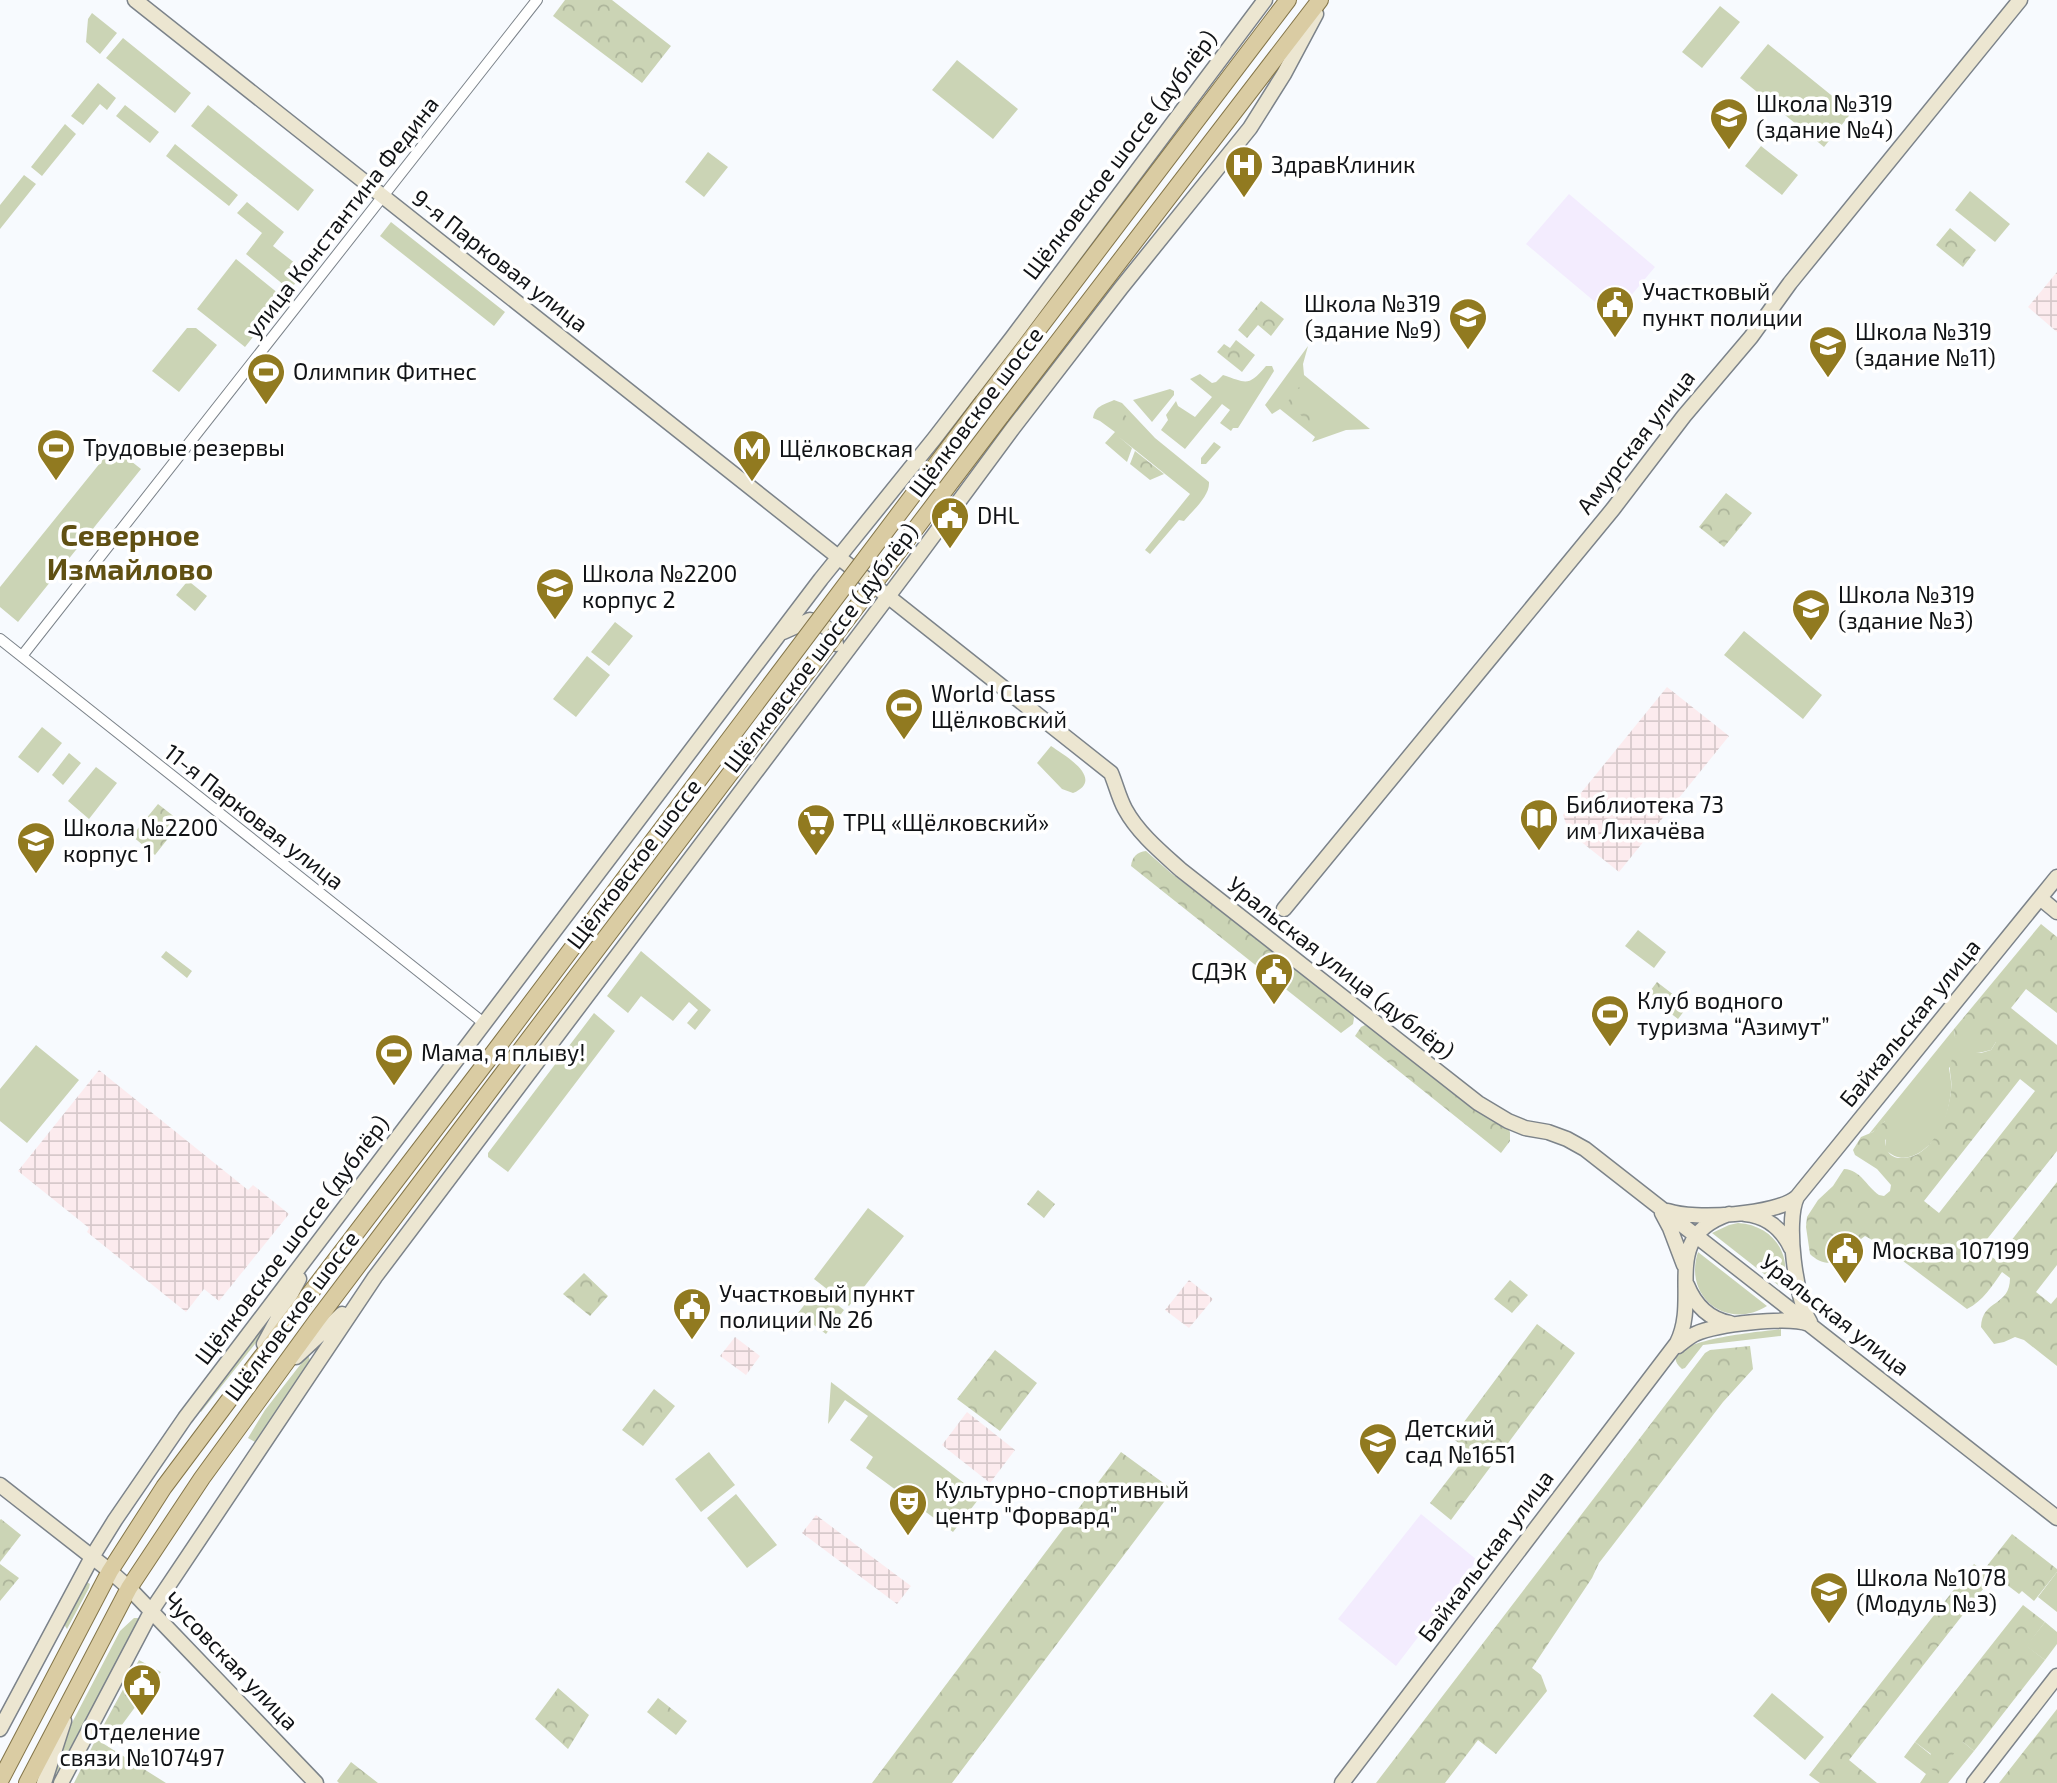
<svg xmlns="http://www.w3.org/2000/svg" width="2057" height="1783" viewBox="0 0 2057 1783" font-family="'Exo 2',sans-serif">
<defs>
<pattern id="industrial-grid" width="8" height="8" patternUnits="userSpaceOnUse" patternTransform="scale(1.75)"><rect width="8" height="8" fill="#fcebee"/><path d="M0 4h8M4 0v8" fill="none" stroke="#d7c9cb"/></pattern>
<pattern id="forest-crowns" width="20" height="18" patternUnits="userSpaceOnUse" patternTransform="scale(1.75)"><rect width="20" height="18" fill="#cbd4b5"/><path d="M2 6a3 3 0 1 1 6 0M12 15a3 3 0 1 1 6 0" fill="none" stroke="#adb59b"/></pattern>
</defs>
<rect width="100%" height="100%" fill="#f7fafe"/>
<path fill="url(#industrial-grid)" d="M2057,272V332L2028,307Z
M1667,687L1729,736L1619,872L1569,832L1563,815Z
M99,1070L248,1190L253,1185L289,1214L219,1301L204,1289L186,1312L87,1232L89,1228L18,1171Z
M1189,1280L1213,1299L1189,1328L1165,1310Z
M735,1337L760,1356L746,1375L720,1356Z
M967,1412L1015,1450L990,1483L942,1445Z
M816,1515L911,1586L897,1604L802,1533Z"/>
<path fill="#f3ecfe" d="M1569,194L1655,267L1613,317L1526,244Z
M1421,1514L1477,1560L1396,1666L1338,1619Z"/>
<path fill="#cbd4b5" d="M1720,6L1740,22L1702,68L1682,52Z
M92,13L117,33L100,54L86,42L88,19Z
M123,38L191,93L175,113L106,58Z
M1768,44L1852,112L1824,147L1740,78Z
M957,60L1018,109L993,139L932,90Z
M98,83L116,98L107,110L100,104L83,125L71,116Z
M125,105L159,132L150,143L116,116Z
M208,105L314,190L298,211L191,126Z
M65,124L76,134L42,176L31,167Z
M175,144L238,195L229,206L166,156Z
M1761,146L1798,175L1782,195L1745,166Z
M708,152L728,167L704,197L685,182Z
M24,175L36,184L0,229V205Z
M1970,191L2010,224L1995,242L1955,210Z
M247,202L284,232L273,246L305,271L290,290L246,254L262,233L237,213Z
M391,222L505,312L494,326L380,236Z
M236,259L284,298L245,347L197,309Z
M187,328H196L217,345L179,392L152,371Z
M1308,346L1303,364L1304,375L1370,429L1346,430L1312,442L1315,437L1280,409L1272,414L1265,405Z
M1266,366H1272L1274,371L1238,428H1233L1231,431L1220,423L1230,410L1222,404L1185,449L1161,430L1168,420L1166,415L1176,401L1178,406L1195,417L1212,397L1190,379L1200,374L1212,383L1216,382L1223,375C1247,383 1248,387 1266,366Z
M1170,389L1174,391V395L1152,422L1133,400Z
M1114,400L1122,403L1155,438L1209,482C1210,496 1193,510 1184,521L1179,520L1150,554L1145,550L1190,494L1119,437L1132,448L1127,462L1105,443L1115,432L1100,421L1093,418C1095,406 1103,405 1114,400Z
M1214,442L1221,447L1206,464H1201V458Z
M113,447L141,469L18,622L0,607V587Z
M186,583H191L207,596L195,611L176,595Z
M615,622L633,636L609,666L591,652Z
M1744,631L1822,695L1803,719L1724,655Z
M587,656L610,675L576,717L553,699Z
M42,727L62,743L38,773L18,757Z
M1051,746C1064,755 1106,779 1073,793L1062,789L1037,763Z
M69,753L81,763L63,785L52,775Z
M96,767L117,783L89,819L68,801Z
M1638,930L1666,952L1654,968L1625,946Z
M166,951L192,971L187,978L161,957Z
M641,951L711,1010L695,1030L687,1023L698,1010L689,1002L673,1021L641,996L628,1013L607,996Z
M594,1013L615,1031L508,1172L488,1157V1153Z
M1954,1029L1955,1037L1986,1042H1996L1991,1050C1966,1057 1970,1046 1949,1068C1950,1075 1952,1083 1951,1090C1950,1104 1945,1125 1936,1137C1924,1153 1903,1167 1886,1150L1885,1121L1878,1129L1869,1134Z
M36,1045L79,1080L27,1143L0,1121V1089Z
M868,1208L904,1236L849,1306L814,1279Z
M1738,1223C1773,1225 1794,1255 1782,1288L1712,1233L1729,1225Z
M1698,1252L1767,1306C1727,1331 1683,1297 1698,1252Z
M817,1289L844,1310L826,1334L798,1313Z
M278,1307L270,1325L201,1412L199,1408Z
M1781,1329V1336L1703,1345L1685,1368L1682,1369C1647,1340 1769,1331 1781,1329Z
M307,1356L309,1357L310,1361L255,1442L248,1438L265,1410Z
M831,1382L981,1496L953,1532L866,1468L873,1457L850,1440L868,1416L845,1400L828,1424Z
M709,1452L735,1485L701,1512L675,1479Z
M736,1494L777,1545L747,1568L707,1518Z
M2057,1572V1612L2038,1597Z
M87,1582L90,1584L89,1588L67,1629L63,1623L82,1584Z
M134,1618H138V1622L54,1778L53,1777L64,1738L120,1631Z
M2045,1622L2057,1632V1644L2045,1660L2026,1646Z
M1772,1693L1824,1737L1805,1760L1753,1716Z
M1915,1742L1931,1755L1963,1742L1974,1751L1948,1783H1920L1926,1774L1904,1757Z"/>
<path fill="url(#forest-crowns)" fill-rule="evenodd" d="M565,0H612L671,46L642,83L553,16Z
M1950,228L1976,250L1963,267L1936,245Z
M1261,301L1284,319L1271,336L1258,325L1247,338L1238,330Z
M1236,340L1255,355L1242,372L1217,352L1224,344L1230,348Z
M1299,387L1312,397L1308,403L1319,410L1310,422L1286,404Z
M1112,406L1120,407L1132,425L1129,433L1124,434L1120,431L1122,420L1116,415L1109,418L1101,417V411Z
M1135,451L1164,474L1150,480L1130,464Z
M1726,493L1752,513L1724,547L1699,527Z
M158,804L181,822L155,855L132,836Z
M1146,851L1171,873L1351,1010L1354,1018L1353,1024L1341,1033L1131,866C1132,857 1137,852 1146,851Z
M2041,924L2057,937V1013L2026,989L2011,1008L2057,1045V1151L1980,1248L1996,1260L2057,1182V1265L2036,1292L2051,1304L2057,1297V1366L2024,1340L2015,1337L2004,1342L1994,1344L1981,1327C1982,1299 2010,1307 2010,1278L2002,1272C1992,1286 1983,1301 1967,1309L1883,1246L1865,1236L1861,1239V1244L1857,1248L1846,1240L1841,1242L1843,1257C1833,1267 1819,1263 1810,1254L1806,1227L1807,1217L1818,1200L1833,1186L1844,1169C1861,1170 1866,1186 1879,1195L1884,1196L1890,1191L1891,1185L1877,1169L1855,1155L1853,1150L1861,1137L1873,1132L1885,1121H1892V1133L1885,1140C1886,1150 1889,1158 1901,1158C1932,1159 1949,1116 1951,1090C1953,1077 1947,1072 1952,1059L1970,1051L1981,1053L1991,1050L1996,1042L1964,1043L1955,1037L1954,1029ZM2020,1079L2035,1091L1939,1213L1924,1201Z
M1657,982L1688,1006L1678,1019L1647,995Z
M1365,1025L1371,1027L1507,1127L1510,1132V1141L1501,1153L1355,1036L1361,1027Z
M1038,1190L1055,1204L1044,1218L1027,1204Z
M584,1273L608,1296L590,1316L563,1294Z
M1510,1280L1528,1295L1512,1313L1494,1299Z
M1537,1324L1575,1353L1451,1520L1430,1503L1470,1451L1452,1438Z
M1750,1346L1753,1369L1723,1402L1599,1563L1592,1578L1532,1668L1541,1675L1547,1691L1496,1754L1478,1740L1445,1783H1376L1705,1353L1710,1350Z
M995,1350L1037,1383L1000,1431L957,1399Z
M654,1389L675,1406L643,1446L622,1430Z
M1121,1452L1173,1490L952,1783H872Z
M1,1519L21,1535L0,1562V1520Z
M2012,1534L2057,1569V1572L2034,1601L2022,1591L2019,1594L1994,1575L1849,1760L1877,1783H1820L1809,1775L1974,1564L1983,1571Z
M0,1564L19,1578L0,1601Z
M2023,1605L2045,1622L2027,1646L2045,1660L1974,1751L1963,1742L1938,1774L1924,1763L1931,1754L1915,1742Z
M139,1660L161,1672L113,1737L101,1730Z
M558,1688L589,1715L568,1749L535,1719Z
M658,1698L687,1721L676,1735L647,1712Z
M2057,1709V1783H1999Z
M96,1739L166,1783H74Z
M351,1762L378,1783H339L337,1781Z"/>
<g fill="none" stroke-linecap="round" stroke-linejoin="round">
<defs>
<path id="street" d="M0,639L485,1024
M22,656L537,0"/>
<path id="secondary" d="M135,0L1111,773C1116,785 1119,798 1125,809C1138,833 1161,852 1181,870L1478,1103L1508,1121L1525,1128L1548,1132L1567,1139L1585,1149L2057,1518
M783,632L810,620C823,624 834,630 836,644
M2040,898L2057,912
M1284,909L1613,509L1684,416L1751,337L1790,283L2020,0
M1797,1197C1785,1221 1796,1300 1810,1322
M1668,1211C1693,1220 1777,1215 1797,1197L2057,877
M1662,1213L1670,1228L1684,1265
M1745,1214C1766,1216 1782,1229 1791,1248
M1687,1285C1695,1305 1709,1319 1730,1323
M264,1344L299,1279
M1678,1346C1683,1342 1689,1337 1695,1334C1717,1324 1788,1316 1809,1324
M296,1357L342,1314
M0,1485L110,1571L129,1588L316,1783
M0,1729L92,1557L115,1520L185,1418L821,579L934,439L1012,338L1265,0
M44,1783L64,1721
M61,1783L152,1610L375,1277L911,566L1013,428L1121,288L1250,128L1284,74L1316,14
M1342,1783L1677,1343C1701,1295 1659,1238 1729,1214
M1974,1783L2057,1676"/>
<path id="primary" d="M983,402L1288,0
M1001,416L1320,0
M0,1781L110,1571L164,1487L247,1376L491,1056
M27,1783L129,1588L202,1478L317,1320L507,1068"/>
</defs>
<use href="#street" stroke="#7c838a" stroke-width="12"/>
<use href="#secondary" stroke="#7c838a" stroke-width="17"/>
<use href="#primary" stroke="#83754a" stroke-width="18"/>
<use href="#street" stroke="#fff" stroke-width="10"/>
<use href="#secondary" stroke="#ece6d1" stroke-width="14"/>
<use href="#primary" stroke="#dacca3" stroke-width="16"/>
<defs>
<path id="primary-bridge" d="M491,1056L983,402
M507,1068L1001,416"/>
</defs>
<use href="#primary-bridge" stroke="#83754a" stroke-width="18" stroke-linecap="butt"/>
<use href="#primary-bridge" stroke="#dacca3" stroke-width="16"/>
</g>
<defs>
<symbol id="school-pin" viewBox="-11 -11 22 30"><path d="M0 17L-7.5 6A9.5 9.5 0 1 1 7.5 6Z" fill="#917a20" stroke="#fff"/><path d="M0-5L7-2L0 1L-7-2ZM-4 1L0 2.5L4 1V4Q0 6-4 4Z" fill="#fff"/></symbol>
<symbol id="hospital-pin" viewBox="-11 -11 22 30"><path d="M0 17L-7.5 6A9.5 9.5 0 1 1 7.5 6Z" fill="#917a20" stroke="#fff"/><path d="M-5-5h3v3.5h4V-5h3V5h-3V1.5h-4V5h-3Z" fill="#fff"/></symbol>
<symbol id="civic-pin" viewBox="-11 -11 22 30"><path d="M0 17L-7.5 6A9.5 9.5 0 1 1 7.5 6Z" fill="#917a20" stroke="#fff"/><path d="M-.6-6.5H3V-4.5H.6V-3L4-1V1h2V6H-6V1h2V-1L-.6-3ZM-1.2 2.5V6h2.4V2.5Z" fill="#fff"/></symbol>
<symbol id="stadium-pin" viewBox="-11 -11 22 30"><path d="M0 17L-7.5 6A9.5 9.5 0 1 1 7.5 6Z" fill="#917a20" stroke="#fff"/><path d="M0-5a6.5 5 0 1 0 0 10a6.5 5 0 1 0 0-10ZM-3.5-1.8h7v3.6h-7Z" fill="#fff"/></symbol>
<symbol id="metro-pin" viewBox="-11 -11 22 30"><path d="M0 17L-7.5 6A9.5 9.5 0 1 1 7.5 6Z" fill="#917a20" stroke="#fff"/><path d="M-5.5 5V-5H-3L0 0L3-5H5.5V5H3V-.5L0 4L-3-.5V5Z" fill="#fff"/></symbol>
<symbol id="library-pin" viewBox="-11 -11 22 30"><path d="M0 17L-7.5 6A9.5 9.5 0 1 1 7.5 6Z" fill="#917a20" stroke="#fff"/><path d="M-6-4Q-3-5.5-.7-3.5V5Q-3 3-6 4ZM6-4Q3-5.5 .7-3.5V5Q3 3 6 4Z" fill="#fff"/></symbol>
<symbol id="supermarket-pin" viewBox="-11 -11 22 30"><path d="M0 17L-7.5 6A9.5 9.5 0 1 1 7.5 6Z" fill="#917a20" stroke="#fff"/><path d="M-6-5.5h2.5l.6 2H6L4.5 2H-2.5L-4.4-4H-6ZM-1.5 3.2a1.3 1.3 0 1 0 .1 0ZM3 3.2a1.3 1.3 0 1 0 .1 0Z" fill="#fff"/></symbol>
<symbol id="theatre-pin" viewBox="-11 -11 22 30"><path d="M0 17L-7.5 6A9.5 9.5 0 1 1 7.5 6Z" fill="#917a20" stroke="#fff"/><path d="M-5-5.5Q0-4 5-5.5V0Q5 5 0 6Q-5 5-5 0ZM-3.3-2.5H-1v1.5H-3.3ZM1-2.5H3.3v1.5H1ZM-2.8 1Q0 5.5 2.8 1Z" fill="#fff"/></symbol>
</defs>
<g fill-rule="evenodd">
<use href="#school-pin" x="1707" y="95" width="44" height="60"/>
<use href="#hospital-pin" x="1222" y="143" width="44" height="60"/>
<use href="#civic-pin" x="1593" y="283" width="44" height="60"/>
<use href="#school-pin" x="1446" y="295" width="44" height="60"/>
<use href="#school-pin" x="1806" y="323" width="44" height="60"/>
<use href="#stadium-pin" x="244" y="350" width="44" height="60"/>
<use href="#stadium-pin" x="34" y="426" width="44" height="60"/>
<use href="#metro-pin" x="730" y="427" width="44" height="60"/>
<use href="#civic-pin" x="928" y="494" width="44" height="60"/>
<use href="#school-pin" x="533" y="565" width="44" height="60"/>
<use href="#school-pin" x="1789" y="586" width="44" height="60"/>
<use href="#stadium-pin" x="882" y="685" width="44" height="60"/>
<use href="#library-pin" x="1517" y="796" width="44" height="60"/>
<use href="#supermarket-pin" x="794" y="801" width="44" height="60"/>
<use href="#school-pin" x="14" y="819" width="44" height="60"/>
<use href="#civic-pin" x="1252" y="950" width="44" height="60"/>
<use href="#stadium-pin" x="1588" y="992" width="44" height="60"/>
<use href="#stadium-pin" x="372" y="1031" width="44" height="60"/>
<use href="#civic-pin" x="1823" y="1229" width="44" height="60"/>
<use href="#civic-pin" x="670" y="1285" width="44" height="60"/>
<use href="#school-pin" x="1356" y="1420" width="44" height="60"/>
<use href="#theatre-pin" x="886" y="1481" width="44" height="60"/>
<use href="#school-pin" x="1807" y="1569" width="44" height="60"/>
<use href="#civic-pin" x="120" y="1661" width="44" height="60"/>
</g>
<g text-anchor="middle" stroke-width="7" stroke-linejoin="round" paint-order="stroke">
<g font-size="23" fill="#111316" stroke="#fff" text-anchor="start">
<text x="1756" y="112">Школа №319<tspan x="1756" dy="26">(здание №4)</tspan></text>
<text x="1271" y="173">ЗдравКлиник</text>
<text x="1642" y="300">Участковый<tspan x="1642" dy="26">пункт полиции</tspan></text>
<text x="1441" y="312" text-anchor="end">Школа №319<tspan x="1441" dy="26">(здание №9)</tspan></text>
<text x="1855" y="340">Школа №319<tspan x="1855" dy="26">(здание №11)</tspan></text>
<text x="293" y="380">Олимпик Фитнес</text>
<text x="83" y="456">Трудовые резервы</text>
<text x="779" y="457">Щёлковская</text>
<text x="977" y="524">DHL</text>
<text x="582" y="582">Школа №2200<tspan x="582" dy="26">корпус 2</tspan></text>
<text x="1838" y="603">Школа №319<tspan x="1838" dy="26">(здание №3)</tspan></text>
<text x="931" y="702">World Class<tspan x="931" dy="26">Щёлковский</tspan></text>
<text x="1566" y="813">Библиотека 73<tspan x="1566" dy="26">им Лихачёва</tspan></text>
<text x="843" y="831">ТРЦ «Щёлковский»</text>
<text x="63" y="836">Школа №2200<tspan x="63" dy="26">корпус 1</tspan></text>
<text x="1247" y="980" text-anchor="end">СДЭК</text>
<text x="1637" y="1009">Клуб водного<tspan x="1637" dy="26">туризма “Азимут”</tspan></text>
<text x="421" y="1061">Мама, я плыву!</text>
<text x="1872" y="1259">Москва 107199</text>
<text x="719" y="1302">Участковый пункт<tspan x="719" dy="26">полиции № 26</tspan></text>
<text x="1405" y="1437">Детский<tspan x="1405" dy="26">сад №1651</tspan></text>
<text x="935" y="1498">Культурно-спортивный<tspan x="935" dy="26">центр "Форвард"</tspan></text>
<text x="1856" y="1586">Школа №1078<tspan x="1856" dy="26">(Модуль №3)</tspan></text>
<text x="142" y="1740" text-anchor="middle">Отделение<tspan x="142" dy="26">связи №107497</tspan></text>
</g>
<g font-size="23" fill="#111316" stroke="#fff">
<text transform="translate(1120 155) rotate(-53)" y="8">Щёлковское шоссе (дублёр)</text>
<text transform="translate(342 217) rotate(-52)" y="8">улица Константина Федина</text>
<text transform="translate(500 261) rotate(38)" y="8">9-я Парковая улица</text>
<text transform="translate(976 412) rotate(-53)" y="8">Щёлковское шоссе</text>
<text transform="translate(1636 442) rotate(-52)" y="8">Амурская улица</text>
<text transform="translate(821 648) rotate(-53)" y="8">Щёлковское шоссе (дублёр)</text>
<text transform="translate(254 817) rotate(38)" y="8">11-я Парковая улица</text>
<text transform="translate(634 864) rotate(-53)" y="8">Щёлковское шоссе</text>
<text transform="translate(1341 968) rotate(38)" y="8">Уральская улица (дублёр)</text>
<text transform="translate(1910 1023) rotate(-51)" y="8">Байкальская улица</text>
<text transform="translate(292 1240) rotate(-53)" y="8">Щёлковское шоссе (дублёр)</text>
<text transform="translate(1835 1315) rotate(38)" y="8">Уральская улица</text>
<text transform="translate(292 1316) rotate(-53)" y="8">Щёлковское шоссе</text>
<text transform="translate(1486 1556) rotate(-53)" y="8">Байкальская улица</text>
<text transform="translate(231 1661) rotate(46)" y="8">Чусовская улица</text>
</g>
<g font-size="30" font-weight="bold" fill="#605013" stroke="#fff">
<text x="130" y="546">Северное<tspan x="130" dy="34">Измайлово</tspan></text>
</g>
</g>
</svg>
